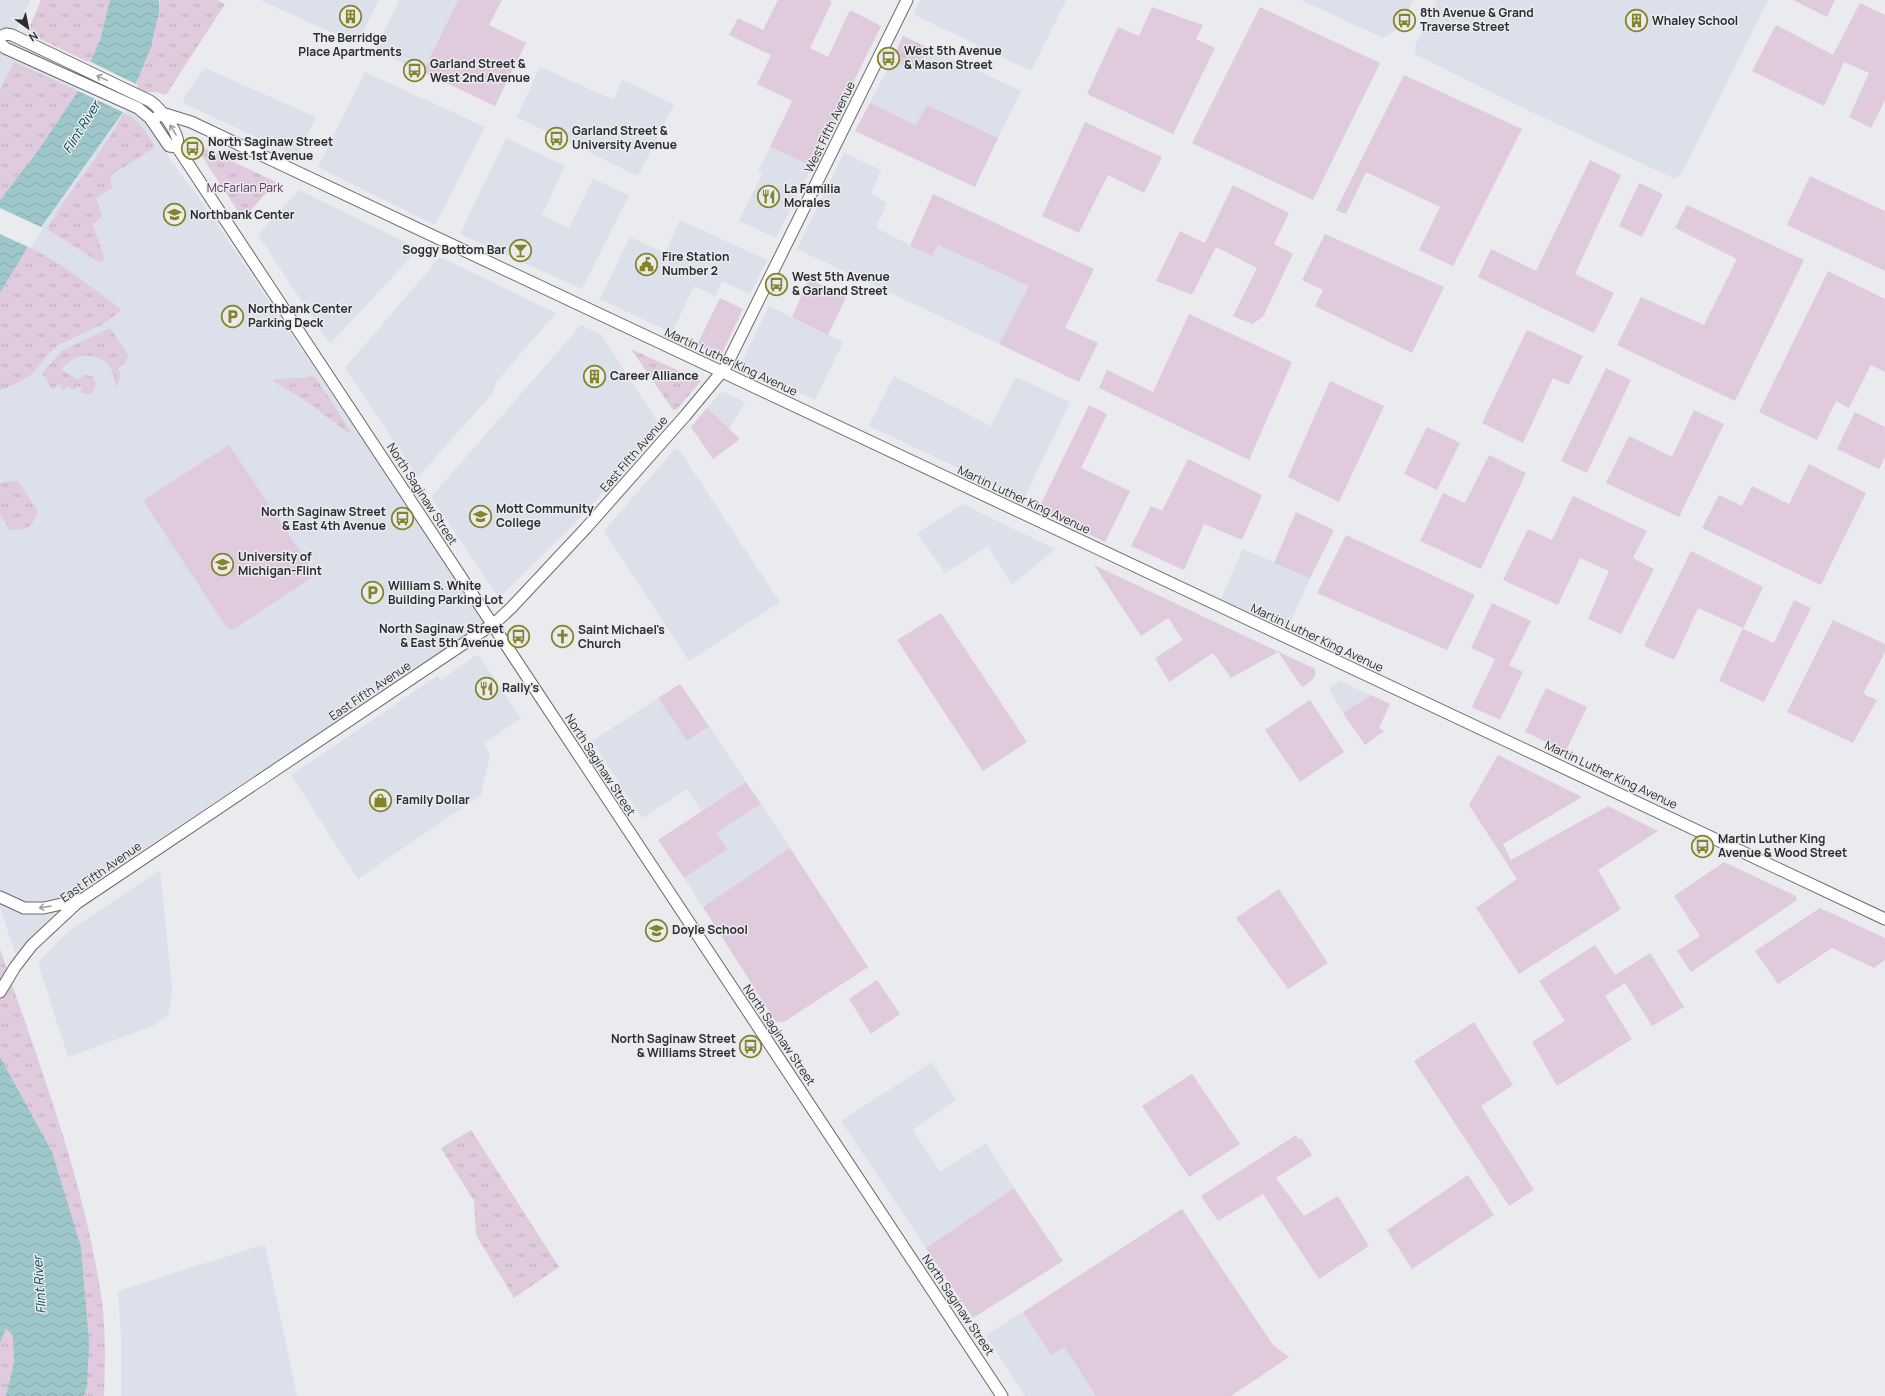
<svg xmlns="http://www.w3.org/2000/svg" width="1885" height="1396" viewBox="0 0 1885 1396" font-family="Manrope,sans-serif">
<defs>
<pattern id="park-tufts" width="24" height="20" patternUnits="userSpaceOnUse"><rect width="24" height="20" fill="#e0cadd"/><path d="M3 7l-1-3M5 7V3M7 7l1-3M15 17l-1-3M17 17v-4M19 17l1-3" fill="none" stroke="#c0aebe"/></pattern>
<pattern id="water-waves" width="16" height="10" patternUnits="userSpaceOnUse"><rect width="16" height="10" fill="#9dc7cb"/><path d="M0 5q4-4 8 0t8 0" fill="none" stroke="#87abaf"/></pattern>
</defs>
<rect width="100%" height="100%" fill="#eaebee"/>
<path fill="#dbe0ea" d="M0,0H31L16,31L31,48L83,80L78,91L37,152L0,200Z
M260,0H379L357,44Z
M399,0H458L423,72L375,50Z
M920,0H1066L1031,71L913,14Z
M1301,0H1413L1399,28L1383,38Z
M1437,0H1768L1682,173L1675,179L1542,117L1418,56L1415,53V46Z
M929,48L1021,91L998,138L927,105L917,125L870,103L892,60L916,72Z
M540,67L614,100L622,80L674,104L638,176L517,117Z
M205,68L316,117L297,156L185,104L183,98Z
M365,72L485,127L435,225L318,167Z
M126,108L140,116L156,135L171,161L202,202L406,504L484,624L73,896L35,933L16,955L0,908V293L32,240Z
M506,138L565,166L542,215L548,218L569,228L593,179L629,195L582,289L460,234Z
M770,147L812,166L776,238L739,221L762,174L758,171Z
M844,153L881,170L871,194L887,203L876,228L932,256L938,245L1029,286L999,344L797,249Z
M299,190L413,246L412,256L330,344L258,235Z
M680,220L767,260L750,294L722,281L715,296L694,286L672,333L600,299L630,237L665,253Z
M440,257L556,313L496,382L492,394L418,477L345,368Z
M769,306L843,342L815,400L740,365Z
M581,325L601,334L661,427L581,517L502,595L498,597L431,497Z
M894,376L991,426L1016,377L1070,402L1024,499L869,426Z
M722,391L745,402L729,429L707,408Z
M675,449L679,450L780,602L689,661L604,531Z
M963,504L1055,549L1012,585L988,546L945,573L917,533Z
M1243,549L1310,578L1287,630L1220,601Z
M478,654L521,718L483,744L490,754L481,795L358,879L291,775L437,676L441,680Z
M1340,681L1371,695L1343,713L1329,689Z
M658,698L687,741L709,726L746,782L701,811L687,789L642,818L592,741Z
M761,804L790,848L703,907L684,878L726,849L716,833Z
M160,870L172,989L169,1014L153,1026L68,1057L38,963L66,933Z
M932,1062L956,1100L913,1130L940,1172L986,1143L1014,1188L926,1248L841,1121Z
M262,1245H265L297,1396H121V1337L118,1291Z
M1023,1312L1051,1355L1063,1346L1096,1396H1025L986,1335Z"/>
<path fill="#e0cadd" d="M458,0H502L489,25L526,43L495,106L423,72Z
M778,0H829L832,2L810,48L828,57L850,10L881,26L812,166L770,147L792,101L757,84L771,55L729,35L738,18L763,30Z
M1793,0H1835L1827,17Z
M1860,3L1885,15V100L1871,128L1849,117L1869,73L1844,62L1824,106L1752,71L1776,25L1833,55Z
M1152,7L1203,25L1196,39L1215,48L1173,134L1087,94L1118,27L1139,36Z
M1260,7L1380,63L1313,200L1192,143Z
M1404,75L1522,129L1453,266L1419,250L1440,207L1366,172L1346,214L1336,210Z
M870,103L916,125L927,105L998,138L975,187L855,131Z
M1085,122L1162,157L1144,193L1108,175L1079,233L1042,216Z
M1590,160L1621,175L1575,274L1614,293L1594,333L1478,277L1491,249L1536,271Z
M1810,176L1885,211V271L1787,225Z
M1639,183L1663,194L1642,237L1619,226Z
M1233,185L1289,213L1274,244L1293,254L1263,317L1252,324L1233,316L1257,268L1216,247L1192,295L1156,281L1180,231L1205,243Z
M933,194L1094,269L1065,328L1098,343L1079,382L999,344L1029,286L938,245L932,256L910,246Z
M1687,205L1804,260L1735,401L1617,345L1641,297L1704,325L1737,259L1675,228Z
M1325,234L1444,287L1412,353L1315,306L1323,290L1302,280Z
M1828,271L1885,299V372L1871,365L1849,408L1836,401L1817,440L1759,412Z
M809,279L846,297L828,335L792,317Z
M720,298L743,309L720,357L697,345Z
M1189,314L1292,362L1249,460L1099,388L1107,370L1153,392Z
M1527,330L1583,356L1569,385L1553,378L1523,443L1482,423Z
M1606,368L1631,380L1587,473L1561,461Z
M1330,381L1384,406L1339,502L1288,477Z
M1089,405L1107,414L1081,468L1130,491L1105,542L1038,510Z
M707,408L740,439L713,459L691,427Z
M1694,410L1724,424L1679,517L1606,483L1629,436L1672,457Z
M1855,412L1885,427V457L1879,469L1837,449Z
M1427,427L1460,443L1437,490L1404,474Z
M229,445L316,575L234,629L229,628L225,625L144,502L145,499Z
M1489,455L1526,473L1481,569L1420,541L1443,493L1465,503Z
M1188,459L1262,495L1242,540L1204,524L1184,570L1131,546L1151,506L1162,511Z
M1809,464L1866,493L1821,585L1702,528L1719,495L1742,506L1752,486L1789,504Z
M1573,496L1647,531L1633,558L1654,569L1621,634L1588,619L1609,571L1580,558L1558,605L1503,580L1528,529L1552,540Z
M1296,512L1334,530L1310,578L1274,563Z
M1346,535L1475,595L1447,650L1317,593Z
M1691,551L1763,587L1743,629L1774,643L1794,600L1811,608L1764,702L1719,681L1743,628L1698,608L1674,660L1644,646Z
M1094,565L1315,669C1317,679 1310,682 1302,687L1278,652L1231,678L1213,653L1169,682L1155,658L1183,640L1168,618L1141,636Z
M1492,603L1531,621L1509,665L1523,672L1500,720L1472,707L1495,659L1471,648Z
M941,613L1027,742L983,771L897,640Z
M1833,620L1885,644V652L1863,694L1877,700L1853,743L1787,712Z
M680,684L709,726L687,741L658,698Z
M1546,688L1587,707L1566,751L1525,732Z
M1371,695L1390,704L1379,728L1384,731L1365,745L1343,713Z
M1310,700L1344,752L1300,782L1265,730Z
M1498,755L1582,797L1503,844L1511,860L1608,806L1658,831L1598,870L1621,909L1519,974L1476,908L1517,879L1469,805Z
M746,782L761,804L716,833L727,849L684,878L658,840Z
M790,848L868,967L784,1022H777L774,1019L703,907Z
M1724,862L1796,896L1797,900L1691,972L1677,951L1700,936L1674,896Z
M1279,889L1328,963L1288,989L1236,918Z
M1820,908L1885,938V960L1874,968L1832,948L1778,984L1755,951Z
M1595,945L1615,975L1650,953L1684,1007L1652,1026L1625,983L1605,996L1632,1039L1557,1086L1532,1042L1565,1021L1539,981Z
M877,980L900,1014L871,1034L849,999Z
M1474,1022L1513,1085L1481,1106L1534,1190L1509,1206L1414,1061Z
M1192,1074L1240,1144L1189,1177L1142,1106Z
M1296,1135L1298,1140L1301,1138L1312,1155L1276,1178L1304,1216L1338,1196L1369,1246L1319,1279L1263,1194L1218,1221L1201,1196Z
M1468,1175L1494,1215L1412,1269L1387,1230Z
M1014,1188L1063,1261L973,1318L926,1248Z
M1182,1209L1273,1345L1289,1357L1231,1396H1096L1064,1347L1051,1355L1023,1312Z"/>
<path fill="url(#park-tufts)" d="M41,0H110L100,40L91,63L27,33Z
M160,0H217L225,4L166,95L157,92H133L150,50Z
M903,36L929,48L916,72L892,60Z
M14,62L78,91L37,152L0,200V90Z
M126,108L124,113C142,122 145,131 155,147L110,176L112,188L96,198L102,216L93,225L105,259L99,262L47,229C71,187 105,151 126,108Z
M198,145L276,182L243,219L196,147Z
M28,247C63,263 91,287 122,310L103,324L58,345L49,353L32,374L16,384L0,390V293Z
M110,328L128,355L125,363L118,368L121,374L117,387C114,382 114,373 110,367C97,350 72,353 62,370L78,380L84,375L92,376L96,384L93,391C89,395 85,395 80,392L82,388L78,386L72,390L69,386L63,390L59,384L52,389L42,373L62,351Z
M631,349L701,381L677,409L673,410Z
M312,376L316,378L351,432L348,433L309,403L273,381L275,379L303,378Z
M7,481H18L38,512C31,528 28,530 10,530L0,514V483Z
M0,949C39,1065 85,1181 102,1302C106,1333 105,1365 104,1396H0Z
M471,1130L559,1267L514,1298L476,1235L474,1201L441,1148Z"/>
<path fill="url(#water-waves)" d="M110,0H159V12L150,50L126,108L32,240L0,293V200L37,152L78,91L100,40Z
M0,1057L52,1152L81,1247L89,1342L87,1386L84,1396H6L14,1362L13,1336L6,1328L0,1343Z"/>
<path fill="#eaebee" d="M89,61L138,85L125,113L76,90Z
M0,208L43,228L30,248L0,234Z"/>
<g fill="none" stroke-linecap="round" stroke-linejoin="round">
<defs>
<path id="secondary" d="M0,37L6,34L12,35L150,101C160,108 182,135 177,147
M0,43L5,48L138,108L150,118L169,146L177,147
M152,121L162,113L191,122L1885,919
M177,147L1002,1396
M0,897L24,908H44L79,900
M0,992L15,967L32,945L77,903L496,622L511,608L586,528L685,416L725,368L907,0"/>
</defs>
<use href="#secondary" stroke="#6a6b6d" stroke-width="13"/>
<use href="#secondary" stroke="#fff" stroke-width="11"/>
</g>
<defs><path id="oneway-shaft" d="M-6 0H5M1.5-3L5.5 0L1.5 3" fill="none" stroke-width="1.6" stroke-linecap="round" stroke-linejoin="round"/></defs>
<g stroke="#a0a0a1">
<use href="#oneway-shaft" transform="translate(102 78) rotate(-155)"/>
<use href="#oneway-shaft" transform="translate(173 130) rotate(-122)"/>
<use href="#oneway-shaft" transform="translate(45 907) rotate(172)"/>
</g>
<defs>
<symbol id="building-ring" viewBox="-11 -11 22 22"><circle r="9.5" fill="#eaebee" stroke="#84842d" stroke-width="1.5"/><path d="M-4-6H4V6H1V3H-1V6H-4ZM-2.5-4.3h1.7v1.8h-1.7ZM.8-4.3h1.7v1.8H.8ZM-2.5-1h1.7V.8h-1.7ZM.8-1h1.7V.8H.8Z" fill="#84842d"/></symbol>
<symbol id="bus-ring" viewBox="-11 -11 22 22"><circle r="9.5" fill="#eaebee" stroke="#84842d" stroke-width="1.5"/><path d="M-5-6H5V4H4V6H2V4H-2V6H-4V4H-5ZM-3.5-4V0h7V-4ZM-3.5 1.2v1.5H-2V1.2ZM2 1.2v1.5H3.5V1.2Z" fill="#84842d"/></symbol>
<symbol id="restaurant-ring" viewBox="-11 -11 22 22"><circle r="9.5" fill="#eaebee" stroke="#84842d" stroke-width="1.5"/><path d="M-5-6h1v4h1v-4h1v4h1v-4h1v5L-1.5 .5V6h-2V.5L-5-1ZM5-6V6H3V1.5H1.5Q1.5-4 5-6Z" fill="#84842d"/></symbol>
<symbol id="university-ring" viewBox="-11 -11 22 22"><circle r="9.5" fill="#eaebee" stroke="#84842d" stroke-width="1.5"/><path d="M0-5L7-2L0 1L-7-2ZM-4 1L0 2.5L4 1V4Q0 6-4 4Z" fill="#84842d"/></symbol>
<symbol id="bar-ring" viewBox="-11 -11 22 22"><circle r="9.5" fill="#eaebee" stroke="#84842d" stroke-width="1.5"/><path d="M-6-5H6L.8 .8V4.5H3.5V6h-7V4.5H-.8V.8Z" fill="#84842d"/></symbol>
<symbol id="civic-ring" viewBox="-11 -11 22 22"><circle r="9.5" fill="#eaebee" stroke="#84842d" stroke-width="1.5"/><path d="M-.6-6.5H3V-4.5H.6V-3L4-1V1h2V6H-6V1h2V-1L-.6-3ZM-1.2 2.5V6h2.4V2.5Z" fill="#84842d"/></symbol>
<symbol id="parking-ring" viewBox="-11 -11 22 22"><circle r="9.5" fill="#eaebee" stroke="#84842d" stroke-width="1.5"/><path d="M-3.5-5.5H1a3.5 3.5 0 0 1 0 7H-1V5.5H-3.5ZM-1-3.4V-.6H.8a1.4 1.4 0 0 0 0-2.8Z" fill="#84842d"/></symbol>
<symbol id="church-ring" viewBox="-11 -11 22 22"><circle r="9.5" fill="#eaebee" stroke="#84842d" stroke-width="1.5"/><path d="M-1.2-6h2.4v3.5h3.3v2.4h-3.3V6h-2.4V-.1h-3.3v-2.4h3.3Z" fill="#84842d"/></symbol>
<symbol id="shop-ring" viewBox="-11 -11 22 22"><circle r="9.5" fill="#eaebee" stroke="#84842d" stroke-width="1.5"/><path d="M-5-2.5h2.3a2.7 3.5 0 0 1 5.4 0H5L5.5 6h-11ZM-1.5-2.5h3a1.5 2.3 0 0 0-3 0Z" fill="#84842d"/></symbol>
<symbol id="school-ring" viewBox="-11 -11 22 22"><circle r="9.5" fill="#eaebee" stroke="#84842d" stroke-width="1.5"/><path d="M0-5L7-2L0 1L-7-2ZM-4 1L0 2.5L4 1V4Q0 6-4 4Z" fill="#84842d"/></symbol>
</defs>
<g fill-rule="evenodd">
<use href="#building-ring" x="338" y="4" width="25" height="25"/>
<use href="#bus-ring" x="1392" y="8" width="25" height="25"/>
<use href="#building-ring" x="1624" y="8" width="25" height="25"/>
<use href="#bus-ring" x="876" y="46" width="25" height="25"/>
<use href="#bus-ring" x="402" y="58" width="25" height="25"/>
<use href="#bus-ring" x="544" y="126" width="25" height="25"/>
<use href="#bus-ring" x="180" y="136" width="25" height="25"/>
<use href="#restaurant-ring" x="756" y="184" width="25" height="25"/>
<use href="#university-ring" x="162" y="202" width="25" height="25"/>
<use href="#bar-ring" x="508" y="238" width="25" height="25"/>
<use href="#civic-ring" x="634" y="252" width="25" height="25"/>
<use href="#bus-ring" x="764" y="272" width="25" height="25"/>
<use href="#parking-ring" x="220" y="304" width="25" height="25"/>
<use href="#building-ring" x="582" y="364" width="25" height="25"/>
<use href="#university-ring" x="468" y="504" width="25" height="25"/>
<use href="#bus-ring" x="390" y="506" width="25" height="25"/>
<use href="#university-ring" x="210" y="552" width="25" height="25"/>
<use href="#parking-ring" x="360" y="580" width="25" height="25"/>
<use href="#bus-ring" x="506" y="624" width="25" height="25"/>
<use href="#church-ring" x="550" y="624" width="25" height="25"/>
<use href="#restaurant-ring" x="474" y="676" width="25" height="25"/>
<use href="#shop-ring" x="368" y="788" width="25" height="25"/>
<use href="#bus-ring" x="1690" y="834" width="25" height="25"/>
<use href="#school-ring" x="644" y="918" width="25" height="25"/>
<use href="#bus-ring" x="738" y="1034" width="25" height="25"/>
</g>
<g text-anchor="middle" stroke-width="3" stroke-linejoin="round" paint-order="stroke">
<g font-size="12" font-weight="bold" fill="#2c2d2e" stroke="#eaebee" text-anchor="start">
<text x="1420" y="17">8th Avenue &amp; Grand<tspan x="1420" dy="14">Traverse Street</tspan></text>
<text x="1652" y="25">Whaley School</text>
<text x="350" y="42" text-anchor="middle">The Berridge<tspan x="350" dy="14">Place Apartments</tspan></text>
<text x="904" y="55">West 5th Avenue<tspan x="904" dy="14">&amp; Mason Street</tspan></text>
<text x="430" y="68">Garland Street &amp;<tspan x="430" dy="14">West 2nd Avenue</tspan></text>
<text x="572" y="135">Garland Street &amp;<tspan x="572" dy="14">University Avenue</tspan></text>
<text x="208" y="146">North Saginaw Street<tspan x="208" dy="14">&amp; West 1st Avenue</tspan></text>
<text x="784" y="193">La Familia<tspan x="784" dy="14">Morales</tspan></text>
<text x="190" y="219">Northbank Center</text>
<text x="506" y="254" text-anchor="end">Soggy Bottom Bar</text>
<text x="662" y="261">Fire Station<tspan x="662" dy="14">Number 2</tspan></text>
<text x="792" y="281">West 5th Avenue<tspan x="792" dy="14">&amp; Garland Street</tspan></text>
<text x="248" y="313">Northbank Center<tspan x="248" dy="14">Parking Deck</tspan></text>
<text x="610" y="380">Career Alliance</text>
<text x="496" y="513">Mott Community<tspan x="496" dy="14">College</tspan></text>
<text x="386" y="516" text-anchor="end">North Saginaw Street<tspan x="386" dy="14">&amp; East 4th Avenue</tspan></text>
<text x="238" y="561">University of<tspan x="238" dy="14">Michigan-Flint</tspan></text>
<text x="388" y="590">William S. White<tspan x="388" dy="14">Building Parking Lot</tspan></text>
<text x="504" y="633" text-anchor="end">North Saginaw Street<tspan x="504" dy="14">&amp; East 5th Avenue</tspan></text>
<text x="578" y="634">Saint Michael's<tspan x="578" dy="14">Church</tspan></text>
<text x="502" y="692">Rally's</text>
<text x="396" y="804">Family Dollar</text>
<text x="1718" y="843">Martin Luther King<tspan x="1718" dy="14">Avenue &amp; Wood Street</tspan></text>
<text x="672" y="934">Doyle School</text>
<text x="736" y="1043" text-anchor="end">North Saginaw Street<tspan x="736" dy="14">&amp; Williams Street</tspan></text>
</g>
<g font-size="12" fill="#2c2d2e" stroke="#eaebee">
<text transform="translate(830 127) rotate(-64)" y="4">West Fifth Avenue</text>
<text transform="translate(731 362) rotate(25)" y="4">Martin Luther King Avenue</text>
<text transform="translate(634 454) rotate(-49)" y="4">East Fifth Avenue</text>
<text transform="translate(422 494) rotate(57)" y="4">North Saginaw Street</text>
<text transform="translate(1024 500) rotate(25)" y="4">Martin Luther King Avenue</text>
<text transform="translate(1317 638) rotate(25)" y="4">Martin Luther King Avenue</text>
<text transform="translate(370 691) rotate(-34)" y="4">East Fifth Avenue</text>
<text transform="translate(600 765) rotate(57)" y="4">North Saginaw Street</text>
<text transform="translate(1611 775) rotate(25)" y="4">Martin Luther King Avenue</text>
<text transform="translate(101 872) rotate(-35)" y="4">East Fifth Avenue</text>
<text transform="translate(779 1035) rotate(56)" y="4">North Saginaw Street</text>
<text transform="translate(958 1305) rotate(56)" y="4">North Saginaw Street</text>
</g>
<g font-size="12" fill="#5d3759" stroke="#eaebee">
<text x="245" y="192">McFarlan Park</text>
</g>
<g font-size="13" font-style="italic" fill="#04464b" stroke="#eaebee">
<text transform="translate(81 127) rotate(-58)" y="5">Flint River</text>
<text transform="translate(39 1285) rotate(-94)" y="5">Flint River</text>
</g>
</g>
<g transform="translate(28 28) rotate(147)" stroke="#eaebee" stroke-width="3" paint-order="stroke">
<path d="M0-3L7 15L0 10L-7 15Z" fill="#2c2d2e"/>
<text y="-6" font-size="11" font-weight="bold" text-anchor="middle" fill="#2c2d2e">N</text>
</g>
</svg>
